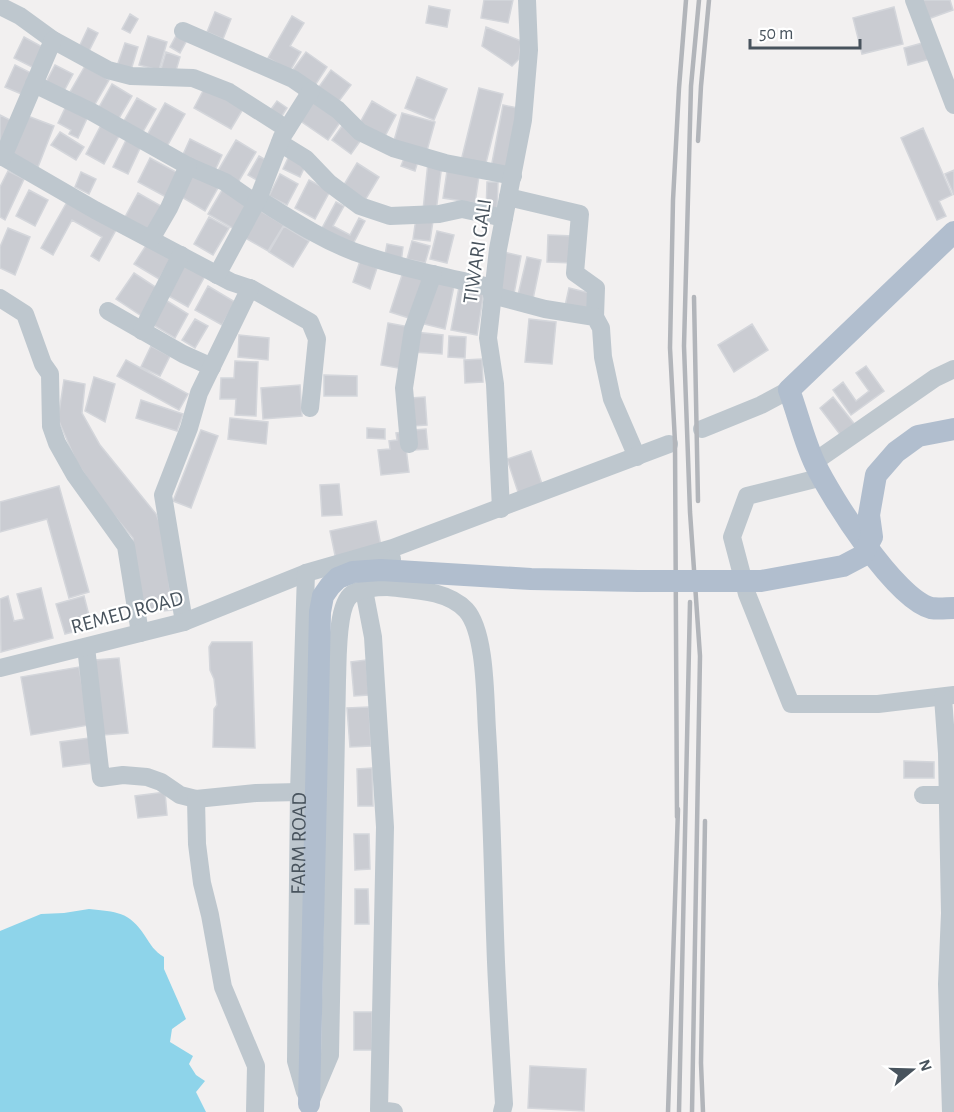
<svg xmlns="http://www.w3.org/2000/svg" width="954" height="1112" viewBox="0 0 954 1112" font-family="'Alegreya Sans',sans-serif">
<rect width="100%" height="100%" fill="#f2f0f0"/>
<path fill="#8ed4ea" d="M89,909C116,912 129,911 145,936C151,945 154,951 164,957V969L186,1019L172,1029L170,1042L193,1056L189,1064L196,1075L205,1081L196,1092L206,1112H0V931L41,914L64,913Z"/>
<path fill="#caccd2" stroke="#d4d6db" stroke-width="1.5" d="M484,0H513L508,23L481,18Z
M922,0H950L953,10L928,19Z
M429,6L450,10L447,27L426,23Z
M894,7L903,44L862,54L853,18Z
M215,12L231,19L223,39L207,32Z
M130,14L138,19L130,33L122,29Z
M292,16L304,23L290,46L301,52L290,71L268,58Z
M486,27L521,41L519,59L512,66L482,46Z
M88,28L98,33L88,53L78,49Z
M177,34L187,40L180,53L170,47Z
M148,36L167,42L159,70L139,65Z
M24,37L48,50L38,70L14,58Z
M926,42L930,59L908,65L904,48Z
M125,43L138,47L131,70L117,66Z
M166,52L180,57L175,74L161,69Z
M306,52L327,67L314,87L292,71Z
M15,65L35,75L26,96L5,87Z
M55,65L73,74L62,95L44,86Z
M85,66L109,80L94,106L70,92Z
M331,70L351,85L336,105L316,91Z
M417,77L447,89L434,120L405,108Z
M112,84L132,96L118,120L98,109Z
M205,87L243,109L231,129L194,108Z
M479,88L503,94L485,167L461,161Z
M137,98L156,109L140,137L121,126Z
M277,101L287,108L280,119L269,112Z
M311,101L341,121L328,140L299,120Z
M372,101L396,115L382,142L357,128Z
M165,103L185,114L165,150L145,139Z
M67,104L89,114L78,138L69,134L71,130L58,123Z
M503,105L523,109L511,172L491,168Z
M402,113L435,122L426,154L393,144Z
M0,115L16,123L0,148Z
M25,115L54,126L38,167L9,155Z
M101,125L119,136L104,164L86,154Z
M342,126L361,140L351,154L332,140Z
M923,128L952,195L939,201L946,216L937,220L901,138Z
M60,132L84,147L76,160L51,145Z
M128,136L142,144L128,174L113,167Z
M190,139L222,155L213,175L181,159Z
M236,140L256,152L236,186L216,174Z
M259,156L271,163L260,182L248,175Z
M289,156L306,164L300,177L283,169Z
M405,156L418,161L415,171L401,166Z
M150,158L178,173L166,197L138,182Z
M428,162L442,164L436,212L423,210Z
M357,163L379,177L364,202L342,188Z
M954,170V195L945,174Z
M8,171L24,179L5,220L0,217V187Z
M447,171L479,176L475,203L443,198Z
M81,172L96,179L89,194L75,187Z
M194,172L219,186L205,211L180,196Z
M280,174L298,184L287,205L269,196Z
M309,180L330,191L315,219L295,208Z
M487,182H498L497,213H486Z
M225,185L251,201L234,229L208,214Z
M29,190L48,200L35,226L16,216Z
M138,193L161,206L148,230L125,217Z
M67,202L116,230L99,261L91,256L102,237L72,220L53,255L41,248Z
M336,202L344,206L333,226L350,235L359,218L365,221L352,246L321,230Z
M256,208L284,225L268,251L240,235Z
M209,217L229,228L213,255L194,244Z
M416,218L433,221L430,241L413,239Z
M284,226L309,241L293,267L269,252Z
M8,228L30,237L15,275L0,268V247Z
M437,231L454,235L447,263L430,259Z
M548,235L574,236L573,263L547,262Z
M412,241L430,246L425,263L407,259Z
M147,244L171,259L159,279L134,264Z
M387,244L403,247L401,263L384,260Z
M504,252L521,256L514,294L496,291Z
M527,257L541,260L533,299L518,295Z
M183,261L206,274L188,307L165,294Z
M360,261L377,268L370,289L353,282Z
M404,269L426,276L412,319L390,312Z
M134,273L160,290L143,317L116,299Z
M433,282L454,286L445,329L424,324Z
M208,286L235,302L222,325L195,310Z
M459,287L484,291L477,335L451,330Z
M569,288L594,294L590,312L565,306Z
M164,299L188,314L175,338L150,323Z
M195,319L208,326L195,348L182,340Z
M529,319L556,322L552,364L525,362Z
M388,323L410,327L403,369L381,365Z
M752,324L768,350L734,372L718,345Z
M415,332L443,335L442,354L413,352Z
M239,335L269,338L268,360L238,357Z
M449,336L466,337L465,358L448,357Z
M151,346L170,356L160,376L141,367Z
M482,359L483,382L465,383L464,360Z
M126,360L188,394L179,410L117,376Z
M235,361L258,362L256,416L235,415L236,399H220L221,378H234Z
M866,366L884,391L851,415L833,390L843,382L856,401L869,391L856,373Z
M324,375L357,376V396H324Z
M94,377L115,384L105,422L85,411Z
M64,380L85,384L82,413L100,445L156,514L164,533L172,610L140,613L133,538L102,501L76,461L58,419Z
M300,385L302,416L263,419L261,388Z
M425,397L427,425L412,426L410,398Z
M833,397L856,426L842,437L820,408Z
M141,400L183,414L177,431L136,418Z
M230,418L268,422L266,444L228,439Z
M367,428L385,429V439L367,438Z
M426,429L428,449L415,450L413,430Z
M201,430L218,436L191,508L173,501Z
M404,432L409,472L381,475L378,450L390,449L389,441L397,440L396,433Z
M531,451L544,490L520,498L507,459Z
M339,484L342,515L322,516L320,485Z
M59,486L89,592L69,598L47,519L0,532V502Z
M376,521L382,551L336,560L330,531Z
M41,588L53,638L1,652L0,599L8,596L14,621L24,619L17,594Z
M84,596L92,627L65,634L56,604Z
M212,642H252L255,748L213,747L214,709L217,705L214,679L210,670L209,647Z
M119,658L128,733L103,735L95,660Z
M366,660L369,695L354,696L351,662Z
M79,667L89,725L31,735L21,677Z
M369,707L371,746L350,747L347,708Z
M89,738L93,763L63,767L60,742Z
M904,761L934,762V778H904Z
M372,768L373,806H358L357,769Z
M165,792L167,815L138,818L135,796Z
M354,834H369L370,869L355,870Z
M355,889H368L369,924H355Z
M354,1012H372V1050H354Z
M530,1066L586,1069L584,1111L528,1108Z"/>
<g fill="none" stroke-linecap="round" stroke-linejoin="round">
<g stroke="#bec7ce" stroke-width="18">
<path d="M914,0L954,105"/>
<path d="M0,6L20,16L53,40L108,70L131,76L193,78L229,92L287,129"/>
<path d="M183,31L293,79L338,110L360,132L393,148L445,163L513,176"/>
<path d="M34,84L92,112L188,166L225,182L248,198L258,199C289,218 320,239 355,252C400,268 447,277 493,288"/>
<path d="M280,143L306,159L329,183L360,206L390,216L439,214L462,209L504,218"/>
<path d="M0,155L95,210L231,282L252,289L310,322L317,339L310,408"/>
<path d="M3,157L53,40"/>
<path d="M508,197L580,214L575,273L596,288L595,317"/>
<path d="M151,239L169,208L188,166"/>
<path d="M217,275L258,199L282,137L311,91"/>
<path d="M492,295L545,309L595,317L601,328L603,357L612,399L637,457"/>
<path d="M0,298L25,314L43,364L50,374L51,426L57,443L75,475L126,546L140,633"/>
<path d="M108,311L183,354L212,367"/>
<path d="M142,331L181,255"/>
<path d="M702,429L761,405L789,390"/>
<path d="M409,444L404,388L413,329L433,274"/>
<path d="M814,462L935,378L954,369"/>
<path d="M823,477L747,496L732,537L747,594L791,704H878L954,695"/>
<path d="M501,509L495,384L488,338L498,249L523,120L529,50L527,0"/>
<path d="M388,587C414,590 447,590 466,610C486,632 485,699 487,730C492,807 493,885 496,962C498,1009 501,1056 504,1104L502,1112"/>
<path d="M364,590L373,637L385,827L379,1110L394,1112"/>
<path d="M184,622L163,495L189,428L199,393L250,288"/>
<path d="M86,647L101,778L123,775L147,777L161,782L180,795L196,799L256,793L299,792"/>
<path d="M0,668L184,622L306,573L393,548L669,444"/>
<path d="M943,697L947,753L950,913L947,984L951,1112"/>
<path d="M923,795H954"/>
<path d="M196,799L197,844L202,883L210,915L223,987L256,1066L255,1112"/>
<path id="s1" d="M305,1092L296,1061L299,792L306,573"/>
<path d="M311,1100L330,1055L337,680C338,661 336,605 352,594C363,588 377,587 388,587L392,559"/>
</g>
<path stroke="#b1bece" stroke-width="22" d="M954,232L789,390C798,414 804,441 815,464C831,497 895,599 931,608C938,609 947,608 954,608"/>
<path stroke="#b2b5ba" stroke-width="4.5" d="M698,141L701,86L709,0
M694,297L698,501
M677,817L675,442L670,348L673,200L679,88L686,0
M668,1112L678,809
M679,1112L690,602
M692,1112L700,656L690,512L684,346L691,86L699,0
M703,1112L701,1063L705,821"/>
<path stroke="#b1bece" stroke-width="22" d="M309,1104L320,612L323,596L330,586L338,578L353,572L381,570L531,579L638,581H761L843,566L862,556L872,537L869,515L876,475L896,452L918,436L954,429"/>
</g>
<g text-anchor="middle" stroke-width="4.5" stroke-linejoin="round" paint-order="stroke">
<g font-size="21" fill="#48535d" stroke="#fff">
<text transform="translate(477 251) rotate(-82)" y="7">TIWARI GALI</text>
<text transform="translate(127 612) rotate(-15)" y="7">REMED ROAD</text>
<text dy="7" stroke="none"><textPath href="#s1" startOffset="250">FARM ROAD</textPath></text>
</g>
</g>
<g transform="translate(912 1070) rotate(71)" stroke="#ffffff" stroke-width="4.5" paint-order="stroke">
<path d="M0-4.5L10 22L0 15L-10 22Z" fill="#48535d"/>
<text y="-9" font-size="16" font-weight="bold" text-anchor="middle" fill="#48535d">N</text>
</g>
<path d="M750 39v9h110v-9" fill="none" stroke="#48535d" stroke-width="3"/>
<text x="759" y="39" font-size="18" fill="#48535d" stroke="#ffffff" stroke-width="4.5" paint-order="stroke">50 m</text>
</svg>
